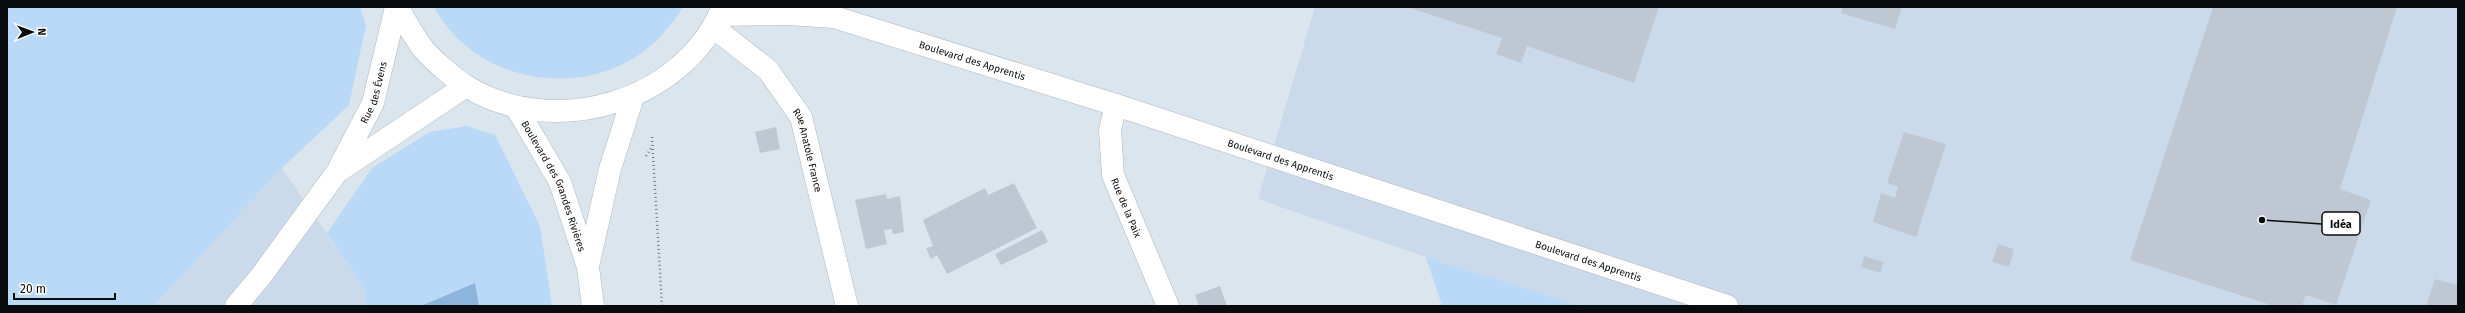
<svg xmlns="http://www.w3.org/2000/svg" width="2465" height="313" viewBox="0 0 2465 313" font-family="'Fira Sans',sans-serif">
<rect width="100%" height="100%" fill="#dbe5ee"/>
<path fill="#cbdaea" d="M1315,7H2458V306H1580L1426,257L1258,199Z
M282,168L364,288L367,306H154Z"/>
<path fill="#bad9f7" d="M7,7H360L366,25L349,105L282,168L154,306H7Z
M434,7H683C677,18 669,26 661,36C598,103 478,89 434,7Z
M467,126L495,135L540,226L552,306H367L364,288L327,233L372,168L430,132Z
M1426,257L1580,306H1442Z"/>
<path fill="#8db4da" d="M475,283L479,306H421Z"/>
<path fill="#bfc8d2" d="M1407,7H1659L1634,83L1527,46L1521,63L1496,54L1502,38Z
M1843,7H1902L1895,29L1841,13Z
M2213,7H2397L2340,189L2371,200L2336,305L2306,295L2302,306H2274L2130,260Z
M776,127L780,149L760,153L755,132Z
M1904,132L1946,144L1916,237L1873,222L1881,193L1895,198L1898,187L1887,183Z
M1014,183L1037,228L947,274L937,255L931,259L926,248L933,246L923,220L985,188L988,195Z
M886,194L887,199L900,196L904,232L893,234L892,229L884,230L887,244L866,249L855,200Z
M1042,230L1048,242L1001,265L995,254Z
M1998,244L2014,249L2009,267L1992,262Z
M1864,256L1884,262L1880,273L1861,267Z
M2435,279L2458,285V306H2426Z
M1220,286L1227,306H1199L1195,295Z"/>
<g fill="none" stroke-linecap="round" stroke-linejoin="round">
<defs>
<g id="street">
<path id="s1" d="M713,27L768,70L801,117L847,306"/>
<path id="s2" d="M1116,105L1110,130L1113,175L1168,306"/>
<path d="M340,170L466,86"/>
<path id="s3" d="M236,306L261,276L337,172L373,103L396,7"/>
</g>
<g id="secondary">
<path d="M397,7C406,21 414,38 425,51C434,61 455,79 466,86C553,140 683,103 723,7"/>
<path id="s4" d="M719,15L788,14L834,17L1116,105L1727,306"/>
<path id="s5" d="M516,107L560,182L588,267L593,306"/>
<path d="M588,266L610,169L633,97"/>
</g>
</defs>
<use href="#street" stroke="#adb7c0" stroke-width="23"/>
<use href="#secondary" stroke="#adb7c0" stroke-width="23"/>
<path stroke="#747b81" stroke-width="2.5" stroke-dasharray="1 3" stroke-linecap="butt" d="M652,137L662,306
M646,156L652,147"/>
<use href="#street" stroke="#fff" stroke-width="22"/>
<use href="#secondary" stroke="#fff" stroke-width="22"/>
</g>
<g text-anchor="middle" stroke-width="4" stroke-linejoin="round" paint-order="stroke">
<g font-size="10" fill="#090c0f" stroke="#fff">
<text dy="4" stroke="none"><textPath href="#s4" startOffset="260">Boulevard des Apprentis</textPath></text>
<text dy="4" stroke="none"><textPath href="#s3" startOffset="256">Rue des Évens</textPath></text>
<text dy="4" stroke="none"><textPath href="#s1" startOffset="161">Rue Anatole France</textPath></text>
<text dy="4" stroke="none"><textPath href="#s4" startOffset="584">Boulevard des Apprentis</textPath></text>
<text dy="4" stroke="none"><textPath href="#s5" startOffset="88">Boulevard des Grandes Rivières</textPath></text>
<text dy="4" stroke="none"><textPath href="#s2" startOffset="106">Rue de la Paix</textPath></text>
<text dy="4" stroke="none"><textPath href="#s4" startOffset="908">Boulevard des Apprentis</textPath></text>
</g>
</g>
<path fill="none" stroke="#090c0f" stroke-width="1.5" d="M2262 220L2322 224"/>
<circle fill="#090c0f" stroke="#fff" stroke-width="1.5" cx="2262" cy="220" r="4"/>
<rect fill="#fff" stroke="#090c0f" stroke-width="1.5" x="2322" y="212" width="38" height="23" rx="4"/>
<g font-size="11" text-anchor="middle" font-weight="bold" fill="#090c0f">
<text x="2341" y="228">Idéa</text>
</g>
<rect width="2465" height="313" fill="none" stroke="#090c0f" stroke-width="16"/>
<g transform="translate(32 32) rotate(89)" stroke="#ffffff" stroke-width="3" paint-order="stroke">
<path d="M0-3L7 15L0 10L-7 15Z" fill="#090c0f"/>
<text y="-6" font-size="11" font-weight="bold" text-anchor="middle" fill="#090c0f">N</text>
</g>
<path d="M14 293v6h101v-6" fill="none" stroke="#090c0f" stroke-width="2"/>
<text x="20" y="293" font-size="12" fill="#090c0f" stroke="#ffffff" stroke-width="3" paint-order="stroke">20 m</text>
</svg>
